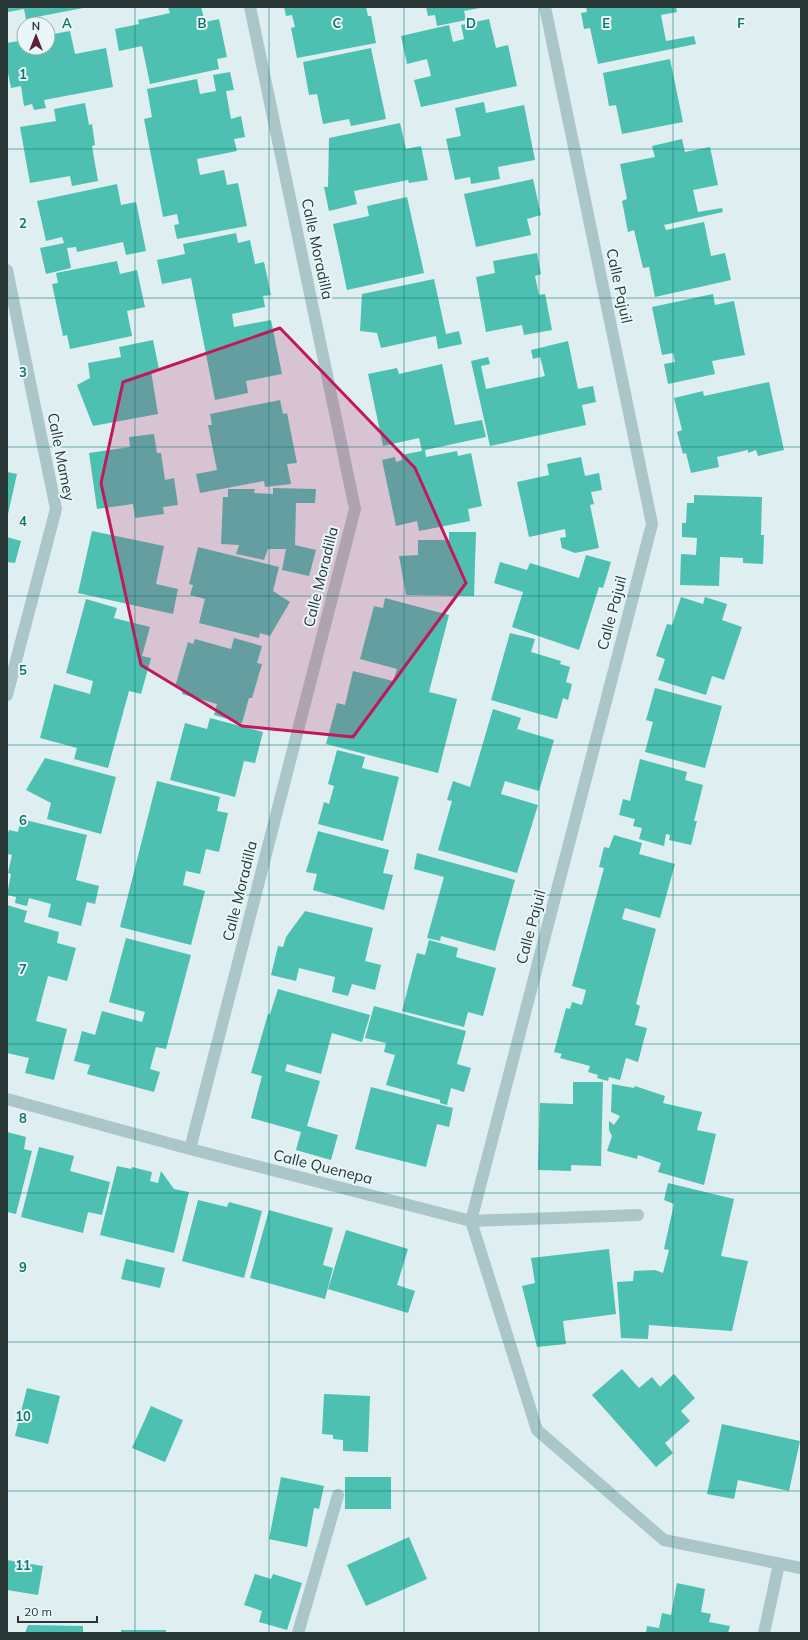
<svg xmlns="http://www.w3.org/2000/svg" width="808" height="1640" viewBox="0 0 808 1640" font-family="Mulish,sans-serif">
<rect width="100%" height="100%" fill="#deeef1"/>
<path fill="#4dc0b2" d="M8,7H83V8L26,19L24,9L8,12Z
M168,7H201L205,22L219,19L227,57L217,59L219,69L150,84L142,46L119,51L115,29L139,24L138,20L170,13Z
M284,7H366L368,16H371L376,43L297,58L291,28L295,27L292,15L286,16Z
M426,7H480V8L464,11L466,20L437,26L435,15L428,16Z
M586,7H676L677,12L661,15L666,41L694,36L696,44L598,64L590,28L584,29L581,13L587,12Z
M489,19L496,48L508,45L517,86L421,107L414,80L431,76L427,59L407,64L401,36L449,25L453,42L464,39L461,25Z
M70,31L75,54L106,48L113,87L44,100L46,108L34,110L32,104L24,106L21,86L11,88L7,68V43L24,40V48H48V35Z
M371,48L386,119L351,126L349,119L323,124L317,94L309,95L303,62Z
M670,59L683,122L622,134L616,105L609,106L603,73Z
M230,72L234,90L226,91L231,119L241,116L245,137L234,139L237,151L197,159L200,175L224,170L227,185L238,183L247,226L177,239L174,225L179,224L177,214L163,217L144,119L152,117L147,89L197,79L200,94L216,91L213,75Z
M484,102L486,113L524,105L535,160L498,167L500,179L471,184L470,177L455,180L446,139L461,136L455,108Z
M85,103L89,125L92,124L95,145L92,146L98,181L72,186L70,176L30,183L20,127L56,121L54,109Z
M400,123L406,149L421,146L428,180L409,183L408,180L354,191L357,204L329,211L324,187H328L329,138Z
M682,139L685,152L710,147L718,185L693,190L698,212L722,208L723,212L664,225L666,230L704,222L711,256L725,253L731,280L655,297L649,267L643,268L634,230L628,232L622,201L627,199L620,164L655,157L652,146Z
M533,179L541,215L527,219L531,235L476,247L464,194Z
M117,184L121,205L136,202L146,251L126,255L123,242L77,252L76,247L67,248L71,268L46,274L40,248L64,243L62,237L46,241L37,201Z
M407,197L424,273L347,290L333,224L369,216L367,206Z
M236,233L238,243L250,240L255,264L264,262L271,295L263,296L265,307L232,314L234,327L271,320L282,374L246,381L248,393L215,400L191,278L162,284L157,260L185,254L183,244Z
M537,253L541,274L535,276L539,295L545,294L552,330L524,335L522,325L486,332L476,277L495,273L493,261Z
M117,261L120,274L137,270L145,307L127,311L132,336L70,349L67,335L63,336L52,284L58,283L56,273Z
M434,279L446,334L459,331L462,344L438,349L436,336L381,348L377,333L360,331L362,294Z
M713,294L715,305L734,301L745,355L712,361L715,374L668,384L664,364L675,362L673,353L662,355L652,307Z
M153,340L159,369L151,371L158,414L93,426L77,385L90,378L88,363L121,357L119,347Z
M568,341L578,389L593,386L596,402L582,405L586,425L490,446L471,361L488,357L490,364L481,366L486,389L545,376L540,357L533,359L531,350Z
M442,364L455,425L482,420L486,437L425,450L426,457L457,451L458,456L471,453L482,506L468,509L470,521L419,531L417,521L396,526L382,460L395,457L396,462L402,460L401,455L422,451L419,438L383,446L368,374L397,368L399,374Z
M769,382L784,450L758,456L756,450L748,453V450L717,457L719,467L691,473L686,453L683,454L677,432L682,430L674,398L703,391L704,396Z
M280,400L283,414L287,413L297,463L287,464L291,484L265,487L264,481L200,493L196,474L217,470L208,425H212L210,414Z
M154,434L157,453H161L165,480L174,478L178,505L163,507L164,514L135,518L133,504L97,509L89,453L130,447L129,437Z
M581,457L585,476L599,473L602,490L591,492L594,504L590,505L599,548L575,553L562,548L560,538L566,537L565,529L529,537L517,482L549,475L547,464Z
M7,472L17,474L8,514H7Z
M273,488L316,489L315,503H296L295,545L316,550L309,576L282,570L286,549H268L264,560L236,554L239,545L221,544L223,497H228V489H255L254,493L273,494Z
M694,495L762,497L761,535H764L763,564L743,563V558L720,557L719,586L680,585L681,554L696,555L697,538L682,537V523H686L687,503H694Z
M92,531L164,546L156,584L178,589L173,614L78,593Z
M449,532H476L474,596L406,595L399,556L418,555V540H449Z
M7,537L21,541L15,563L7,562Z
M198,547L279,567L273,591L290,602L270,636L260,633L259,638L199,623L205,599L190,595L193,585L189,584Z
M586,555L611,562L603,588L599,587L579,650L512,627L523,592L494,583L500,562L527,570L530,563L579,578Z
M681,597L703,604L705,597L727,604L722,620L742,627L724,680L712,676L706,695L658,680L665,659L656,656L667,624L672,625Z
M385,598L449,615L429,692L457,699L438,773L326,744L337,703L345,705L353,671L393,681L397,669L360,659L374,606L383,608Z
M86,599L117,608L114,618L150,627L142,656L151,658L141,694L129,691L108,768L74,759L77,748L40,738L54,684L90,694L93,681L66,673Z
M510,633L535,639L531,652L561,661L560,664L570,667L566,682L572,684L568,700L563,698L557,719L491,700Z
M234,638L262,646L257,663L262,664L252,698H249L242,723L214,715L217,704L182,694L183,689L175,687L188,642L193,644L195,639L231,649Z
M655,688L722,706L705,768L645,752L653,722L646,720Z
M493,709L521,718L517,729L554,740L539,791L505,781L501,794L538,805L517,873L438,850L452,801L447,800L453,781L470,787Z
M210,718L263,732L255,763L244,761L235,797L170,780L185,723L207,729Z
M337,750L365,757L362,768L399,777L383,841L318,824L324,802L329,804L334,786L328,784Z
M45,758L116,777L101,834L47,819L51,803L26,790Z
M640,759L687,772L685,780L703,785L694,821H697L691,845L669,840L670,835L666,834L664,846L639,839L642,828L633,826L635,819L619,815L623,799L630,801Z
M157,781L220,797L217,811L228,813L219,852L206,849L200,874L186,871L183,885L205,891L191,945L120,927Z
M21,819L87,835L76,880L99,886L95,904L87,902L81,926L48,917L51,904L29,898L27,906L15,903L16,897L7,895L11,874L8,873L12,855L7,854V837L9,830L18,832Z
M318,831L389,850L383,873L393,875L384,910L313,890L317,874L306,872Z
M614,835L642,843L639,854L675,864L660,918L625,908L622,919L656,929L636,1004L640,1006L635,1025L647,1028L638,1062L626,1058L620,1080L609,1077L608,1081L597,1078L598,1075L588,1072L590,1066L560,1058L562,1054L554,1052L566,1008L570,1009L572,1002L582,1005L586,990L572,986L604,868L599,867L604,847L609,848Z
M417,853L515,880L495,951L441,936L440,941L427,938L444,877L414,869Z
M7,905L27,911L24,922L59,932L57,943L76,948L67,981L48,976L36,1021L67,1029L54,1080L25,1073L29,1058L7,1053Z
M305,911L373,928L365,961L381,965L375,990L352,984L348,996L332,992L335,977L299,968L296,981L271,975L278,946L283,947L286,937Z
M126,938L191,955L166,1049L156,1047L150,1069L160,1072L154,1092L87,1074L90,1065L74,1061L82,1031L95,1035L102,1011L142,1022L145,1012L109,1002Z
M429,940L458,948L456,957L496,968L483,1016L468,1012L464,1027L402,1011L417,953L425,955Z
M278,989L370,1015L362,1042L332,1033L321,1074L287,1064L285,1071L320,1081L307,1126L338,1135L331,1160L296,1150L301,1132L251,1118L262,1076L251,1073L268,1014H270Z
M374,1006L466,1031L457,1064L471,1068L464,1092L451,1088L447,1105L440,1103V1100L386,1085L395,1055L384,1052L386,1043L365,1038Z
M573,1082H603L601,1166L571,1165V1171L538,1170L540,1103L573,1104Z
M612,1084L634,1088L635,1086L665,1096L663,1103L702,1112L697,1130L716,1134L704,1185L658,1172L661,1163L638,1155L637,1159L607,1151L612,1136L609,1130V1121L614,1125L620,1116L611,1112Z
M371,1087L453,1108L449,1127L437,1124L426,1167L355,1149Z
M7,1132L26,1137L24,1149L32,1151L16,1214L7,1212Z
M39,1147L74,1156L70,1171L110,1182L102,1215L88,1212L83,1233L21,1217Z
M117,1166L131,1169L132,1167L152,1172L150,1181L158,1183L161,1171L174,1189L189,1192L174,1253L100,1235Z
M668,1183L734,1199L721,1256L748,1261L732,1331L649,1325L648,1339L621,1338L617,1282L633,1281L634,1271L655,1270L663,1273L669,1250L664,1249L674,1204L664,1200Z
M198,1200L227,1207L229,1202L262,1211L244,1278L182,1261Z
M269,1210L333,1228L323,1265L333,1268L325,1299L250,1278Z
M346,1230L408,1249L397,1285L415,1291L408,1313L328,1289Z
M609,1249L616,1314L563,1321L566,1344L537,1347L522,1286L535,1283L531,1258Z
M126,1259L165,1268L160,1288L121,1279Z
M622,1369L639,1388L652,1377L660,1387L674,1374L695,1398L681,1411L690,1421L665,1443L673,1453L656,1467L592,1395Z
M27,1388L60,1396L48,1444L15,1436Z
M324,1394L370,1396L368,1452L343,1451V1440L333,1439V1435L322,1434Z
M151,1406L183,1420L165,1462L132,1448Z
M722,1424L800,1441L789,1491L738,1480L734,1499L707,1494Z
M281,1477L324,1486L319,1509L314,1508L307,1547L269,1539Z
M345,1477H391V1509H345Z
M409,1537L427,1579L366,1606L347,1565Z
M7,1560L43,1566L38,1595L7,1590Z
M255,1574L271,1579L273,1574L302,1583L287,1630L259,1622L262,1611L244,1605Z
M677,1583L705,1589L701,1612L711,1614L709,1622L730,1626L728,1633H646L647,1626L659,1628L662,1613L671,1615Z
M28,1625L83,1626V1633H25Z
M121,1630H166V1633H121Z"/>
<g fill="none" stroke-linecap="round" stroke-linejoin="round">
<path stroke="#aac6c9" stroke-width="12" d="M545,7L652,524L471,1221L537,1430L664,1540L801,1568
M7,270L56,509L7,695
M7,1099L190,1149L471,1221L638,1215
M190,1149L355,509L250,7
M298,1633L338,1495
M764,1633L779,1564"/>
</g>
<path fill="#c2185b" fill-opacity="0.2" stroke="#c2185b" stroke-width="3" stroke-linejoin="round" d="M280,328L415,468L466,583L353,737L242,726L141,665L101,483L123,382Z"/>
<path fill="none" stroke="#0f766e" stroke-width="1" stroke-opacity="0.55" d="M135,7V1633M269,7V1633M404,7V1633M539,7V1633M673,7V1633M7,149H801M7,298H801M7,447H801M7,596H801M7,745H801M7,895H801M7,1044H801M7,1193H801M7,1342H801M7,1491H801"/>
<g text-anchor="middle" stroke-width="4" stroke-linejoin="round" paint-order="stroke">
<g font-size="15" fill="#293736" stroke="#eaf7f9">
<text transform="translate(317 249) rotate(78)" y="5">Calle Moradilla</text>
<text transform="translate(619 286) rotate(78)" y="5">Calle Pajuil</text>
<text transform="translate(61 457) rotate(79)" y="5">Calle Mamey</text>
<text transform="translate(321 577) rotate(-76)" y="5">Calle Moradilla</text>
<text transform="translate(612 613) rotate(-75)" y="5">Calle Pajuil</text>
<text transform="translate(240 891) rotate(-76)" y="5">Calle Moradilla</text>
<text transform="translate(531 927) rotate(-75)" y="5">Calle Pajuil</text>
<text transform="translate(323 1167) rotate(14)" y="5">Calle Quenepa</text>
</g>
</g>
<g font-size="13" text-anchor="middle" font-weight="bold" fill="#0f766e" stroke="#eaf7f9" stroke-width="4" stroke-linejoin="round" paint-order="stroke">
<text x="67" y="28">A</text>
<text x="202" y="28">B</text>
<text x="337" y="28">C</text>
<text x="471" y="28">D</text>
<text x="606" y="28">E</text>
<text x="741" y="28">F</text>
<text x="23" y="79">1</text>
<text x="23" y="228">2</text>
<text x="23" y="377">3</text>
<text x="23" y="526">4</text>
<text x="23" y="675">5</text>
<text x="23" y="825">6</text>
<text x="23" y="974">7</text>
<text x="23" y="1123">8</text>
<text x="23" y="1272">9</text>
<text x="23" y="1421">10</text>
<text x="23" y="1570">11</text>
</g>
<rect width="808" height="1640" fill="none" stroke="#293736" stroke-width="16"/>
<g transform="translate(36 36)"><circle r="19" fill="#eaf7f9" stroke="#9daaab"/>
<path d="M0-3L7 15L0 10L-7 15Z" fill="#572131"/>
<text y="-6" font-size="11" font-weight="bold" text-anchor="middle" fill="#293736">N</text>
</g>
<path d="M18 1616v6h79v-6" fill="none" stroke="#293736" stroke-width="2"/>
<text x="24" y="1616" font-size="12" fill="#293736" stroke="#eaf7f9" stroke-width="3" paint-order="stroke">20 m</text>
</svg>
